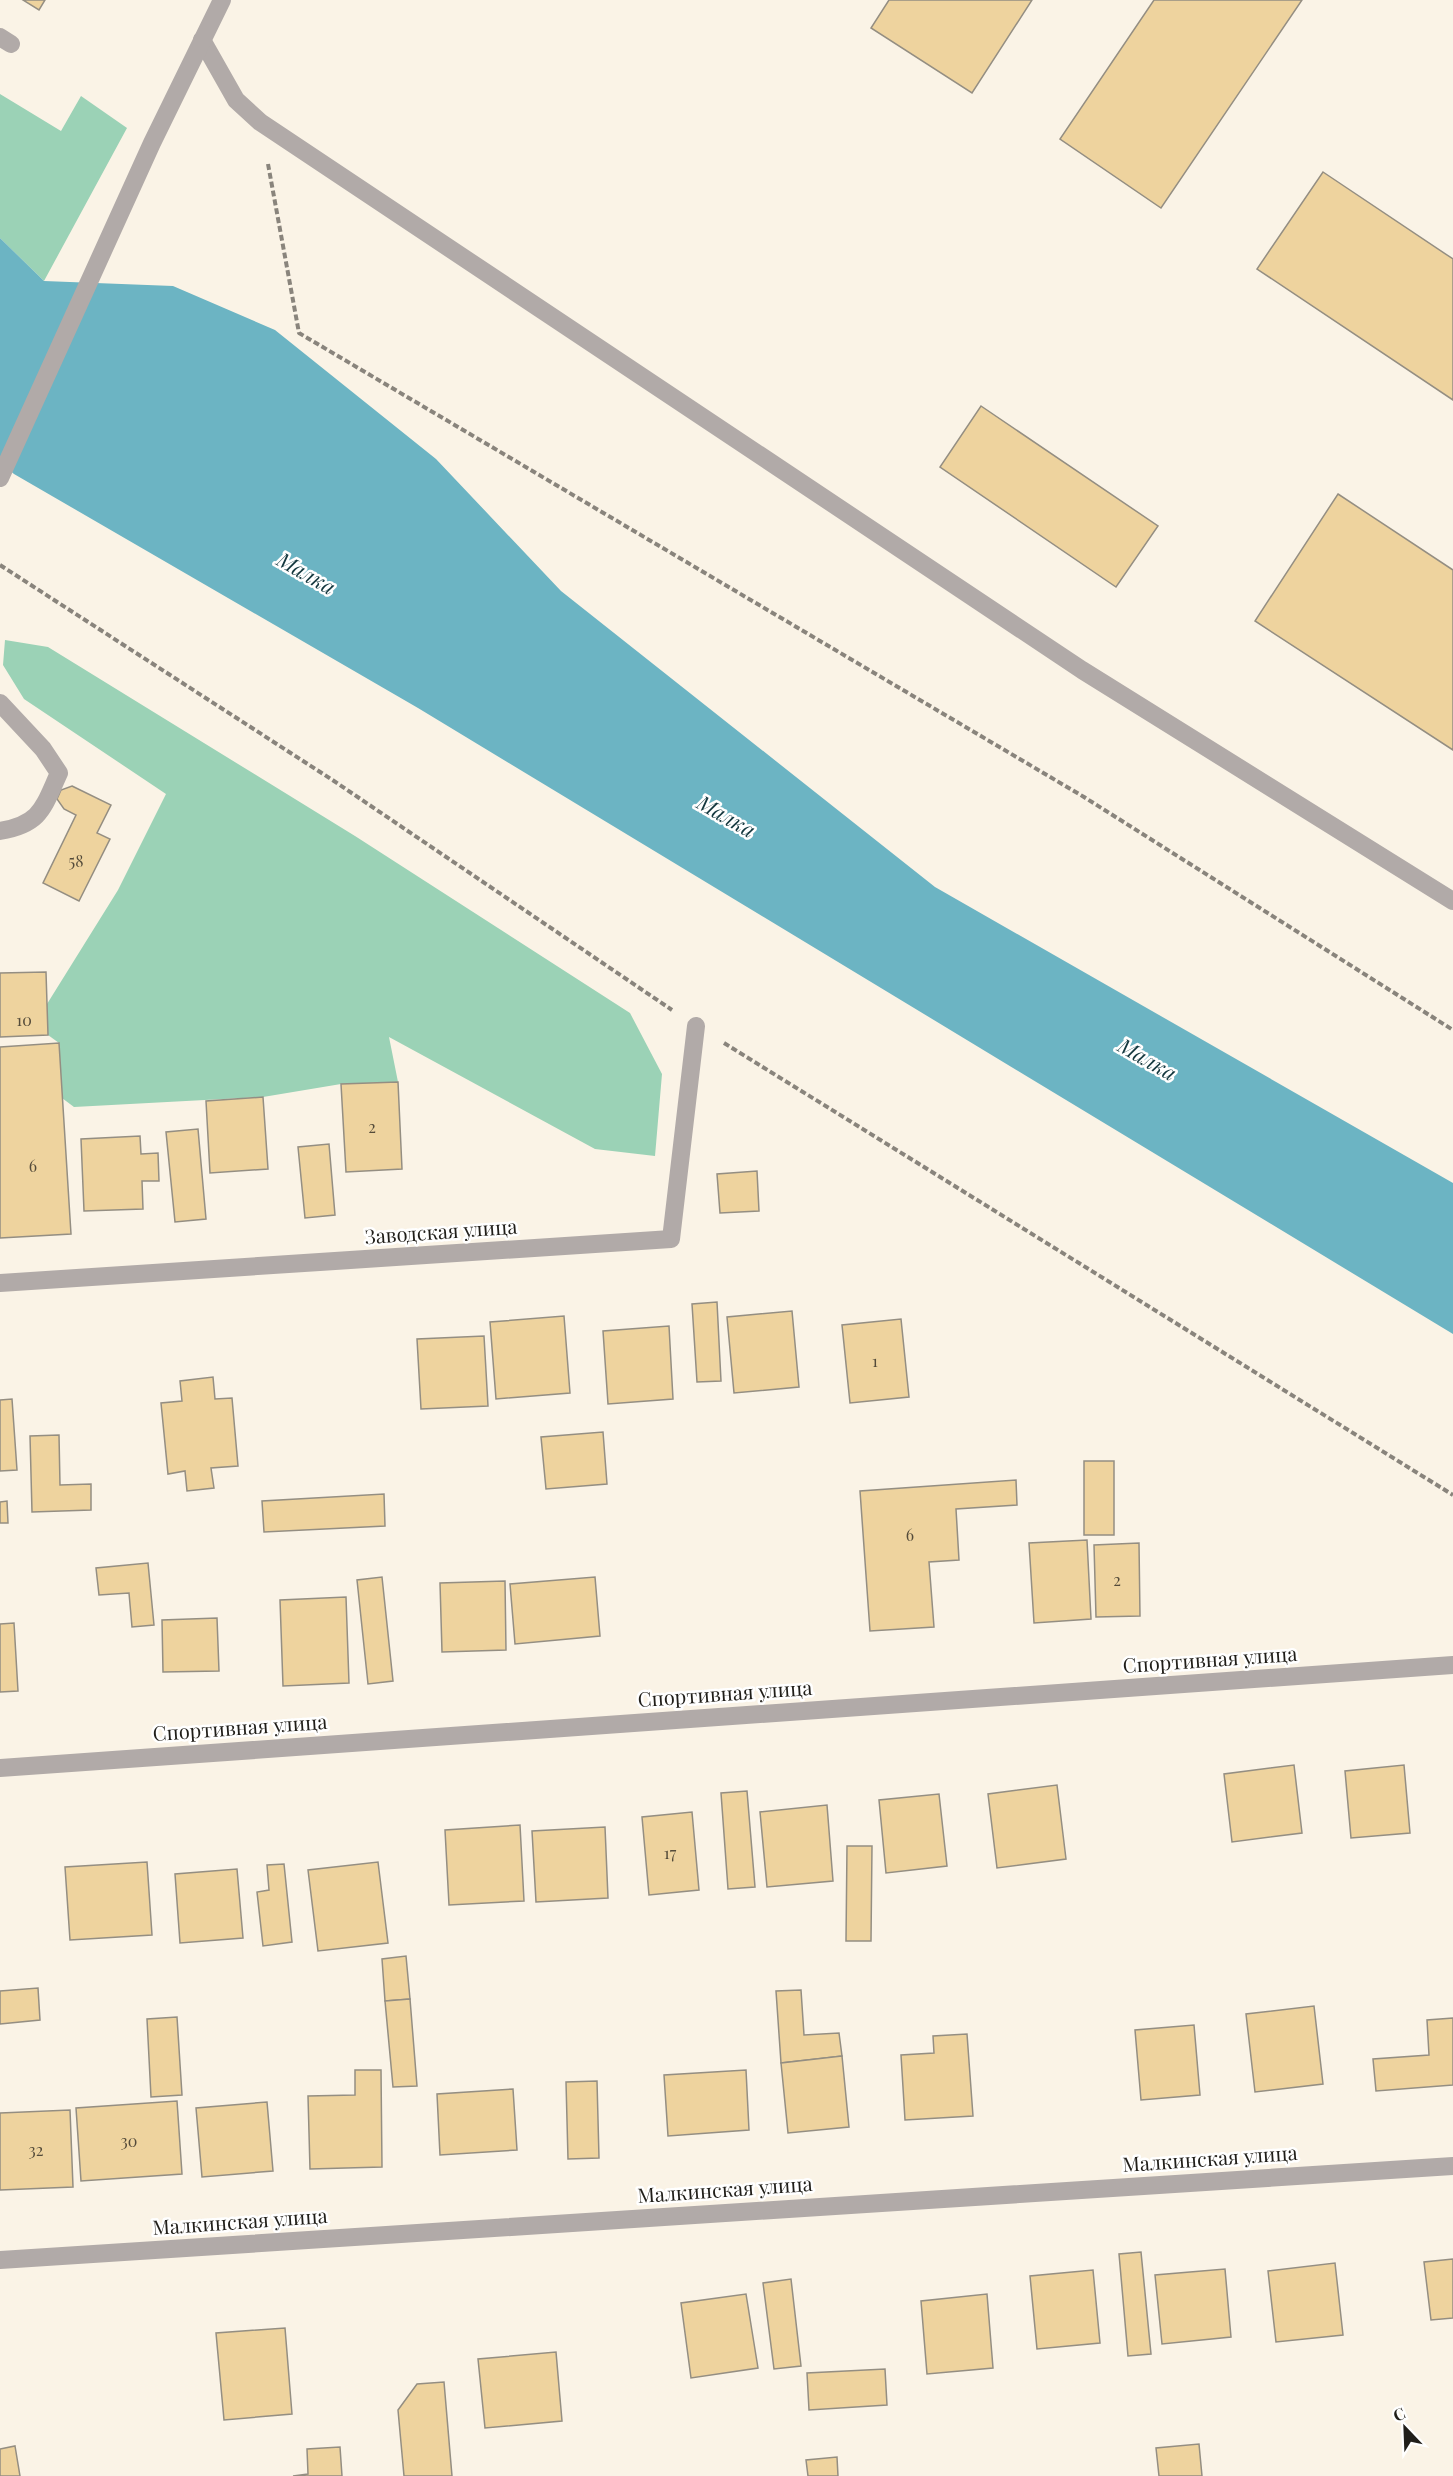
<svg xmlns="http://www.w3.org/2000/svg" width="1453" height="2476" viewBox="0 0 1453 2476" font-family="'Playfair Display',serif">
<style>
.green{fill:#9bd2b6}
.water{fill:#6cb4c3}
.building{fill:#eed39e;stroke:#948e82;stroke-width:1.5}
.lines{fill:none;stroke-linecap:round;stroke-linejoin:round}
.path{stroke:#89847c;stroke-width:4;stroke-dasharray:6 3;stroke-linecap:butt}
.service{stroke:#b1aaa8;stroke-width:18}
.minor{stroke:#b1aaa8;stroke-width:18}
.tertiary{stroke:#b1aaa8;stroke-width:18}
.labels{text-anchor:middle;stroke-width:5;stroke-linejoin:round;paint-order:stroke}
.number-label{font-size:16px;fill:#544b3a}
.street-label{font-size:20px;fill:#201e19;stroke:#fff}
.water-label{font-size:21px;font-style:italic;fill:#13373e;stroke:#fff}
</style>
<rect width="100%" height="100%" fill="#faf3e6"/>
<g class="green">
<path d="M0,94L61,131L81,96L127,128L44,281L0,238Z"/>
<path d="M5,640L48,647L355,836L630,1013L662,1074L655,1156L595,1149L389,1037L398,1082L341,1084L263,1097L74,1107L62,1098L59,1043L48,1035L47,1004L118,890L166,794L24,699L3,665Z"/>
</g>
<path class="water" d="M0,238L44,281L173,286L275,330L436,459L561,591L935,887L1453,1183V1334L418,708L14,474L0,462Z"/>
<g class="building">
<path d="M23,0H45L39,10Z"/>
<path d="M889,0H1032L972,93L871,28Z"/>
<path d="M1154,0H1302L1161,208L1060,139Z"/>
<path d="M1323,172L1453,259V400L1257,269Z"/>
<path d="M981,406L1158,526L1116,587L940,467Z"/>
<path d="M1338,494L1453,570V750L1255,621Z"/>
<path d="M72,786L111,805L97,833L110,839L79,901L43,883L76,815L64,809L57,799L61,790Z"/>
<path d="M46,972L48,1035L0,1037V973Z"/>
<path d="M59,1043L71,1234L0,1238V1047Z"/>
<path d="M398,1082L402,1169L346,1172L341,1084Z"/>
<path d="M263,1097L268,1169L210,1173L206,1101Z"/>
<path d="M198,1129L206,1219L175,1222L166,1132Z"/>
<path d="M140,1136L141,1154L158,1153L159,1181H142L143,1209L84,1211L81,1139Z"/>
<path d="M329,1144L335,1215L305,1218L298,1147Z"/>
<path d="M757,1171L759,1211L720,1213L717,1174Z"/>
<path d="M717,1302L721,1381L697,1382L692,1304Z"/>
<path d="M792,1311L799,1387L734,1393L727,1317Z"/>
<path d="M564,1316L570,1393L496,1399L490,1322Z"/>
<path d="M901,1319L909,1397L850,1403L842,1325Z"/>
<path d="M669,1326L673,1399L608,1404L603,1331Z"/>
<path d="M484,1336L488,1406L421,1409L417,1339Z"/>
<path d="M213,1377L215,1399L232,1398L238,1466L211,1468L214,1488L187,1491L185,1471L168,1474L161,1403L182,1401L180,1381Z"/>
<path d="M12,1399L17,1470L0,1471V1400Z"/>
<path d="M603,1432L607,1484L546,1489L541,1437Z"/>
<path d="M59,1435L60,1485L91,1484V1510L32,1512L30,1436Z"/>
<rect x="1084" y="1461" width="30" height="74"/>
<path d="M1016,1480L1017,1505L956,1509L959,1560L929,1562L934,1627L870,1631L860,1491Z"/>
<path d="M384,1494L385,1526L264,1532L262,1501Z"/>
<path d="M7,1501L8,1523H0V1502Z"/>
<path d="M1087,1540L1091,1619L1034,1623L1029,1543Z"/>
<path d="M1139,1543L1140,1616L1096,1617L1094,1545Z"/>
<path d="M148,1563L154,1625L132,1627L129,1593L99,1595L96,1568Z"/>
<path d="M382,1577L393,1681L368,1684L357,1580Z"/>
<path d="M595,1577L600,1636L515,1644L510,1584Z"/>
<path d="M505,1581L506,1650L442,1652L440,1583Z"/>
<path d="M346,1597L349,1683L283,1686L280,1600Z"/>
<path d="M217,1618L219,1671L163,1672L162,1620Z"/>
<path d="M14,1623L18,1691L0,1692V1624Z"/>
<path d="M1294,1765L1302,1833L1232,1842L1224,1774Z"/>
<path d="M1404,1765L1410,1833L1351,1838L1345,1771Z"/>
<path d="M1057,1785L1066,1859L997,1868L988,1794Z"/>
<path d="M747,1791L755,1887L728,1889L721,1793Z"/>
<path d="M939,1794L947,1866L886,1873L879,1800Z"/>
<path d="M827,1805L833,1881L767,1887L760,1812Z"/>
<path d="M692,1812L699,1890L649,1895L642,1817Z"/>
<path d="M520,1825L524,1901L449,1905L445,1830Z"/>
<path d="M605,1827L608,1898L536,1902L532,1831Z"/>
<path d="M847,1846H872L871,1941H846Z"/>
<path d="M147,1862L152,1935L70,1940L65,1867Z"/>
<path d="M378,1862L388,1943L318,1951L308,1870Z"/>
<path d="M284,1864L292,1942L263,1946L257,1892L269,1890L267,1865Z"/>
<path d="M237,1869L243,1938L180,1943L175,1874Z"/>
<path d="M406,1956L410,1999L385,2001L382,1959Z"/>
<path d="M38,1988L40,2020L0,2024V1991Z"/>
<path d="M801,1990L804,2035L839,2033L842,2056L781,2063L776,1991Z"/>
<path d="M410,1999L417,2086L393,2087L385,2001Z"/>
<path d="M1314,2006L1323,2084L1255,2092L1246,2014Z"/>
<path d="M177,2017L182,2095L151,2097L147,2019Z"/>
<path d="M1453,2018V2085L1376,2091L1373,2059L1429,2055L1427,2020Z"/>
<path d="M1194,2025L1200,2095L1141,2100L1135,2030Z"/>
<path d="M967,2034L973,2116L905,2120L901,2055L934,2053L933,2036Z"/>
<path d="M842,2056L849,2127L788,2133L781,2063Z"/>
<path d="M355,2070H381L382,2167L310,2169L308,2096L355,2095Z"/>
<path d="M746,2070L749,2130L668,2136L664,2075Z"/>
<path d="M597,2081L599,2158L568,2159L566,2082Z"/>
<path d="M513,2089L517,2150L440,2155L437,2094Z"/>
<path d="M177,2101L182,2174L81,2181L76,2108Z"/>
<path d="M267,2102L273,2171L202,2177L196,2108Z"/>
<path d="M70,2110L73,2187L0,2190V2113Z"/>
<path d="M1141,2252L1151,2354L1128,2356L1119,2254Z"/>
<path d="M1453,2259V2318L1431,2320L1424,2262Z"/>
<path d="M1335,2263L1343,2335L1276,2342L1268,2271Z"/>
<path d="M1225,2269L1231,2337L1162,2344L1155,2275Z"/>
<path d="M1093,2270L1100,2343L1037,2349L1030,2276Z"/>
<path d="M791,2279L801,2366L774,2369L763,2283Z"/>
<path d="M746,2294L758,2368L691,2378L681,2303Z"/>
<path d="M987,2294L993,2368L927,2374L921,2301Z"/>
<path d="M285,2328L292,2414L224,2420L216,2333Z"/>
<path d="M556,2352L562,2421L485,2428L478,2359Z"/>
<path d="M885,2369L887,2405L809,2410L807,2373Z"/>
<path d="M444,2382L452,2476H404L398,2410L417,2384Z"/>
<path d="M1199,2444L1202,2476H1159L1156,2448Z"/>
<path d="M15,2446L20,2476H0V2449Z"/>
<path d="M340,2447L342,2476H293L308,2474L307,2449Z"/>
<path d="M837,2457L838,2476H808L806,2460Z"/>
</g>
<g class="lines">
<g class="path">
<path d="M268,164L299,333L1084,797L1453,1030"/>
<path d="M0,565L334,781L672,1010"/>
<path d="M724,1043L1453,1495"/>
</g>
<g class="service">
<path d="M0,37L11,44"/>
<path d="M0,703L43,749L59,773C43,808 41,824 0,831"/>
</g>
<g class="minor">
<path d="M202,40L236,100L260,122L1082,670L1453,901"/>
<path d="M0,1283L671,1239L696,1026"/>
<path d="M0,1768L1453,1665"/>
<path d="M0,2260L1453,2166"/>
</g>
<path class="tertiary" d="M0,478L152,143L222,0"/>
</g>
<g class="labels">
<g class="number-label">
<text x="76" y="867">58</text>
<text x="24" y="1026">10</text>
<text x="372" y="1133">2</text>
<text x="33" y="1172">6</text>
<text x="875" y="1367">1</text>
<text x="910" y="1541">6</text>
<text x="1117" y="1586">2</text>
<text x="670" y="1859">17</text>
<text x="129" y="2147">30</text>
<text x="36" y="2156">32</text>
</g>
<g class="street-label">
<text transform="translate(441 1232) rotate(-4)" y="7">Заводская улица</text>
<text transform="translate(1210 1660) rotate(-4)" y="7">Спортивная улица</text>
<text transform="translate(725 1694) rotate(-4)" y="7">Спортивная улица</text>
<text transform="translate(240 1728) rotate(-4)" y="7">Спортивная улица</text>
<text transform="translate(1210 2159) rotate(-4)" y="7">Малкинская улица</text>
<text transform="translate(725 2190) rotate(-4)" y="7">Малкинская улица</text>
<text transform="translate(240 2222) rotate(-4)" y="7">Малкинская улица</text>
</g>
<g class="water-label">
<text transform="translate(306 574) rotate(30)" y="7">Малка</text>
<text transform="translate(726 817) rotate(30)" y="7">Малка</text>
<text transform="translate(1147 1060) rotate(30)" y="7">Малка</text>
</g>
</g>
<g transform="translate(1405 2428) rotate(337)" stroke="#ffffff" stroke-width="4.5" paint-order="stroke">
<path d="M0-4.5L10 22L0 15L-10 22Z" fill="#201e19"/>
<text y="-9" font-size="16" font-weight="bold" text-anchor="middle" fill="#201e19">С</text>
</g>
</svg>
